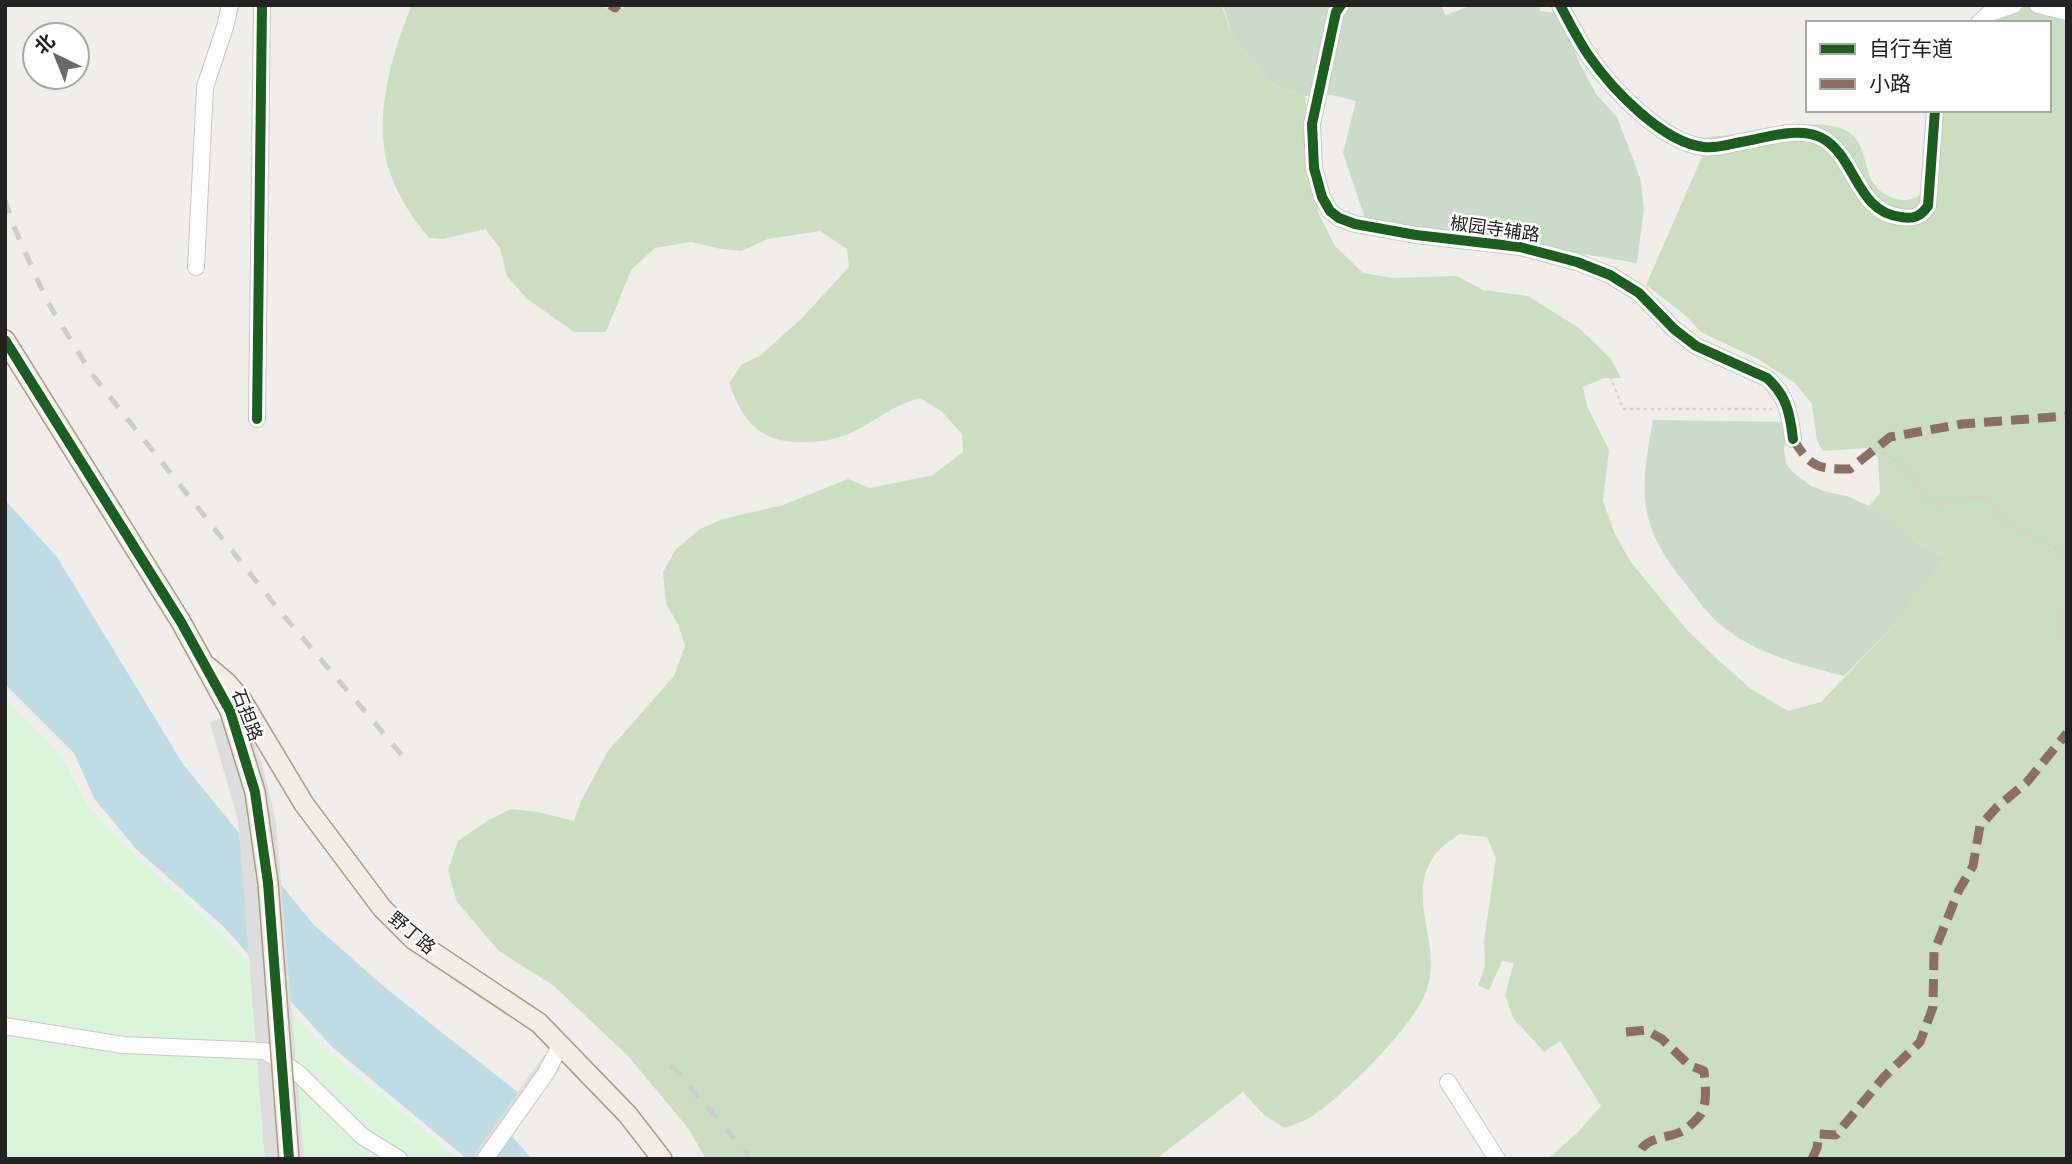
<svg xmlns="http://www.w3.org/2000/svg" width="2072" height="1164" viewBox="0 0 2072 1164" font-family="Rubik,'Noto Sans SC',sans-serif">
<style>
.forest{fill:#cbdec1}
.cemetery{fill:#cadbca}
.park{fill:#daf5da}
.water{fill:#bfdbe3}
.pier{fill:#dedddd}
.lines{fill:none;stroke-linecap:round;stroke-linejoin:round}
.minor-casing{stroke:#c9c8c7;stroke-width:18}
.major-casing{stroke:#a79c86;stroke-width:22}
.path{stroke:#dccecd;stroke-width:2.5;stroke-dasharray:3.5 3.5;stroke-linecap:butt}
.minor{stroke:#fdfcfc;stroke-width:16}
.major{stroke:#f3ede7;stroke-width:19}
.rail{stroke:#ccc;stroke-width:5;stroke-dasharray:14 14;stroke-linecap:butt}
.major-bridge-casing{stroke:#a79c86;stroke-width:22;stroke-linecap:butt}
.major-bridge{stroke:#f3ede7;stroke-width:19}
.quiet{stroke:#8d6e63;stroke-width:9;stroke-dasharray:18 9;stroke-linecap:butt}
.cycleway-casing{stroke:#fff;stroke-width:15}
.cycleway{stroke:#1b5e20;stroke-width:10}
.labels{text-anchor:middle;stroke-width:5;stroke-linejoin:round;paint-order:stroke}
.street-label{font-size:18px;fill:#222;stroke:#fff}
</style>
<rect width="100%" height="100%" fill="#f0eeeb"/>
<path class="forest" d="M412,5H600L615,13L628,5H1222L1233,39L1275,86L1305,96L1318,212L1335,246L1363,273L1393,278L1457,276L1483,290L1528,296L1579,328L1611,359L1621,378H1604L1583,387L1587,406L1609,450L1603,501L1615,534L1630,561L1686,629L1716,658L1751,689L1788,711L1821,702L1893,626L1946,557L1916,542L1893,521L1869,506L1880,493L1878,458L1867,448L1823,451L1817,441L1812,404L1795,383L1758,359L1701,332L1685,315L1646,285L1701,159L1706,137C1741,136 1816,115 1845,130C1869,142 1861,171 1878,189C1891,201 1915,206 1924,189L1930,110H2049V23H1983L2005,5H2067V1159H1548L1578,1132L1601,1106L1560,1041L1544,1052L1513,1018L1505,995L1514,963L1502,961L1489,990L1478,986L1485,966L1484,941L1496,858L1487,837L1459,834C1451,841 1437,849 1432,859C1407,901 1442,945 1427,989C1416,1024 1345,1094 1314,1115C1306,1121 1295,1124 1285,1128L1264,1115L1243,1092L1156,1159H706L688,1128L628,1056L554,986L499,951L457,902L448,871L458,841L487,821L511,809L538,812L574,821L581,801L608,751L674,676L685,646L678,624L666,604L663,572L676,549L700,529L723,519L783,505L848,479L870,488L933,475L963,452L962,434L941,411L920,398C891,406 879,419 853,432C838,439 822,442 806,442C762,444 743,423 729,383L741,365L761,355L801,319L849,267L847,249L820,231L768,239L742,251L721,249L691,242L655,248L631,270L606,332H574L526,298L507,276L500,248L485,229L443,239L429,238C411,217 394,190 387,163C374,115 393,49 412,5Z"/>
<g class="cemetery">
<path d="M1223,5H1440L1446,15L1472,5H1539L1540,11L1559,13L1580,64L1596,94L1617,117L1640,178L1644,208L1637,263L1365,218L1343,153L1356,101L1332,95L1305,96L1275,86L1233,39Z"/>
<path d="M1653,420L1792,422L1784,448L1786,464L1793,472L1811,486L1827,492L1847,496L1869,506L1893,521L1916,542L1946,557L1893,626L1844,676C1799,665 1753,653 1717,622C1704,610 1694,594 1683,581C1669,563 1655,543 1649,521C1640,488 1647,453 1653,420Z"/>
</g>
<path class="park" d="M5,698L60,754L87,804L119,840L216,928L323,1046L458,1159H5Z"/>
<path class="water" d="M5,500L57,557L183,764L314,925L388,990L519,1093L500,1123L532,1159H467L332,1047L222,925L136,849L94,798L74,753L5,684Z"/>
<g class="pier">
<path d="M241,708L262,764L276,821L304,1159H265L238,820L210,723Z"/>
<path d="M544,1055L561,1067L496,1159H471Z"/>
</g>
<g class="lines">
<defs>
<g id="minor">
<path d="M1341,5L1336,12L1312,124L1314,168L1322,197L1330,211L1339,218L1355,224L1416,235L1520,247L1577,262L1610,275L1639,293L1674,329L1696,346L1767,378C1787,396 1790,414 1793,439"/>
<path d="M1560,5C1569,22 1578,40 1589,56C1612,89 1663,143 1704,147C1717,149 1733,143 1746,141C1768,137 1799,127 1820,137C1856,154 1855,212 1901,217C1914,219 1920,217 1928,206L1935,110"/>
<path d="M2038,5L2067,12"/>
<path d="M1979,23L1990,13L2014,5"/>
<path d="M196,267L205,87L225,27L230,5"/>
<path d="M257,419L262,5"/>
<path d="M5,1026L123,1045L265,1051L298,1073L362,1136L399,1159"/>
<path d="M1448,1082L1497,1159"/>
<path d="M485,1159L546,1073L560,1046"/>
</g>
<g id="major">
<path d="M5,340L181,622L230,711"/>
<path d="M207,666L227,683L241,699L304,804L382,908L413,939L539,1023L628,1115L662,1159"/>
</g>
</defs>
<use href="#minor" class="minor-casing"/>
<use href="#major" class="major-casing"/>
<g class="path">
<path d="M1605,363L1623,409H1772"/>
<path d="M1876,448L1908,469L1919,491L1938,506L1951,500L1986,496L2003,521L2058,550L2067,560"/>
<path d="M2067,608L2057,622L2067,642"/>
</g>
<use href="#minor" class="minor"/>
<use href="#major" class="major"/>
<g class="rail">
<path d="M5,200L14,227L47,301L91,373L279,610L406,760"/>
<path d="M671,1065L748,1154"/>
</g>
<defs>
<path id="major-bridge" d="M230,711L255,792L268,883L289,1159"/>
</defs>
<use href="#major-bridge" class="major-bridge-casing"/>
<use href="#major-bridge" class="major-bridge"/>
<g class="quiet">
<path d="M610,5L615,8L618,5"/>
<path d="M1793,439C1811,468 1818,469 1850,469L1890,437L1962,424L2067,416"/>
<path d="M1626,1032L1646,1030L1662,1039L1689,1065L1704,1071C1705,1083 1708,1102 1701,1114C1698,1118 1690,1126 1686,1129C1671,1140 1641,1134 1638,1159"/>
<path d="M1812,1159L1817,1148L1819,1134L1836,1135L1883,1078L1920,1042L1933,1007L1934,952L1959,890L1973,866L1980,826L1997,807L2027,782L2067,733"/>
</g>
<defs>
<g id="cycleway">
<path d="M1341,5L1336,12L1312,124L1314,168L1322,197L1330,211L1339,218L1355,224L1416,235L1520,247L1577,262L1610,275L1639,293L1674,329L1696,346L1767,378C1787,396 1790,414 1793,439"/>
<path d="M1560,5C1569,22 1578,40 1589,56C1612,89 1663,143 1704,147C1717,149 1733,143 1746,141C1768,137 1799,127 1820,137C1856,154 1855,212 1901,217C1914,219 1920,217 1928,206L1935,110"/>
<path d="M5,340L181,622L230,711L255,792L268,883L289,1159"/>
<path d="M257,419L262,5"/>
</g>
</defs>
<use href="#cycleway" class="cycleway-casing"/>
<use href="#cycleway" class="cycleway"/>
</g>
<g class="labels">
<g class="street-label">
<text transform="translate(1495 229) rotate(8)" y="6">椒园寺辅路</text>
<text transform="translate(247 715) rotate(69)" y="6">石担路</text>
<text transform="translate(412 933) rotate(40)" y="6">野丁路</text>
</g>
</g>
<rect width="2072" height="1164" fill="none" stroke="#222222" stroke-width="14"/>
<rect x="1806" y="21" width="245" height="91" fill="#ffffff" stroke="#a7a7a7" stroke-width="2"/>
<rect x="1820" y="44" width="35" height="10" fill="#1b5e20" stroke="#a7a7a7" stroke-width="2"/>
<text x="1869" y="56" font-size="21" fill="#222222">自行车道</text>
<rect x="1820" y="79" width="35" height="10" fill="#8d6e63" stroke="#a7a7a7" stroke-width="2"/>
<text x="1869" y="91" font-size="21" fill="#222222">小路</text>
<g transform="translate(56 56) rotate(317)"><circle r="33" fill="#ffffff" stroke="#a7a7a7" stroke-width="2"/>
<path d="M0-5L12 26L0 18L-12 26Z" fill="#6a6968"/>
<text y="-10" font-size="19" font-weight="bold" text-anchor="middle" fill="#222222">北</text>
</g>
</svg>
